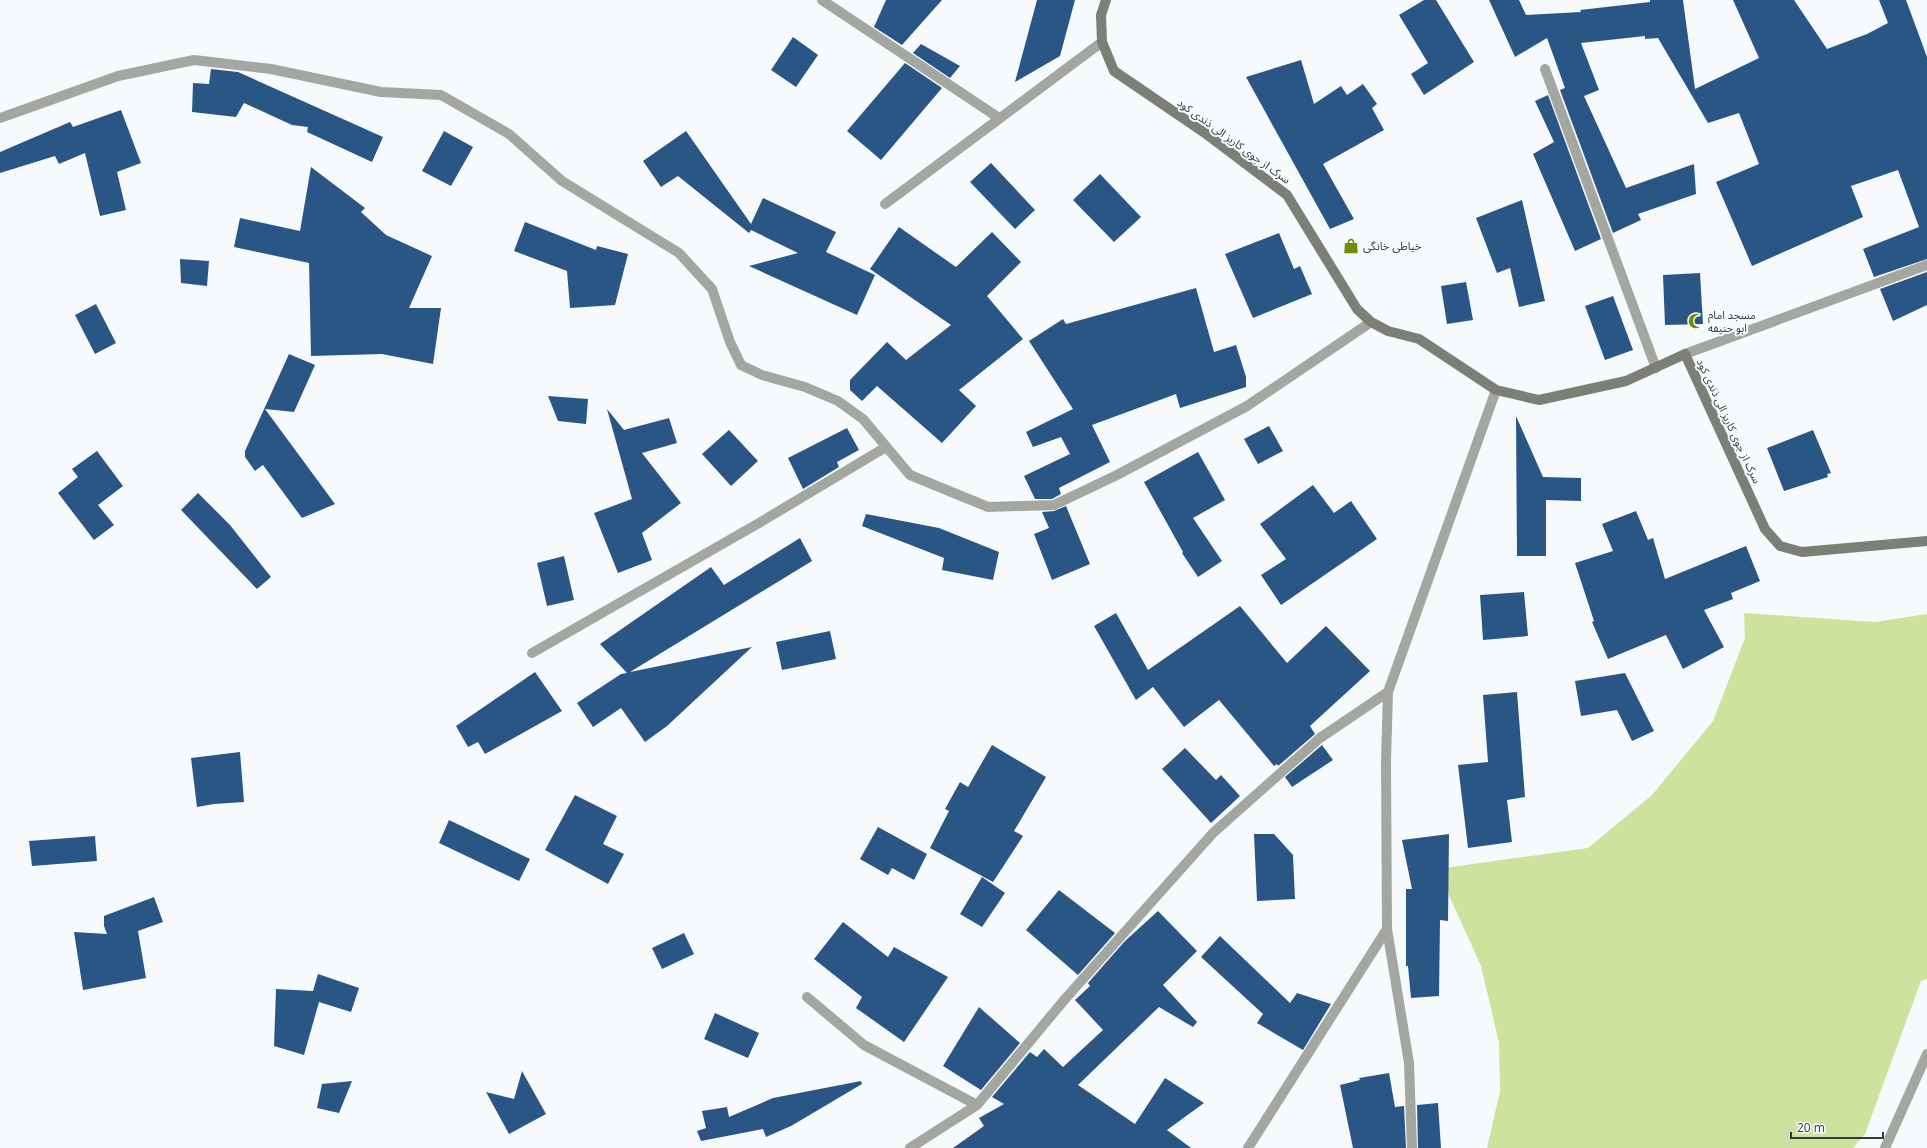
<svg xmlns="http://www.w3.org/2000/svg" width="1927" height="1148" viewBox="0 0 1927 1148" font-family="'Open Sans','Noto Sans Arabic',sans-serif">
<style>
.green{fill:#cde29d}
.building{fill:#2a5685}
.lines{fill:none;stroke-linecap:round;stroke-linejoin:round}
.street{stroke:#a4a7a0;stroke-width:10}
.secondary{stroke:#7c7f75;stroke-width:10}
.labels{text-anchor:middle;stroke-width:4;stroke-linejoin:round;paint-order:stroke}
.street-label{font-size:11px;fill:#34393f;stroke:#f7fafd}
.poi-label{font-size:11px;fill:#34393f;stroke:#f7fafd;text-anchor:start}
</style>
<rect width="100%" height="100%" fill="#f7fafd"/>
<path class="green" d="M1744,613L1875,622L1927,614V979L1921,981L1865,1134L1853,1148H1487L1500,1091L1499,1043L1481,966L1437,869L1588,848L1652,795L1713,721L1745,638Z"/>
<g class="building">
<path d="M886,0H942L902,45L874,27Z"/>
<path d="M1037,0H1075L1060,56L1015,82Z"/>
<path d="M1424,0H1436L1474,62L1424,95L1411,74L1428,63L1399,15Z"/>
<path d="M1489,0H1519L1526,15L1581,12L1580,10L1650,2V0H1683L1695,89L1759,58L1733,0H1794L1827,49L1867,34L1888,23L1879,0H1906L1927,57V259L1874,277L1863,249L1919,227L1898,170L1851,186L1863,217L1752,266L1716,182L1759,164L1739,113L1708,123L1658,38L1645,39V36L1581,43L1599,90L1584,96L1626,188L1694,164L1696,194L1638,214L1641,220L1613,233L1560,90L1565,88L1547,38L1515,57Z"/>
<path d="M793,37L818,55L796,87L771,70Z"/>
<path d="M921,44L960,66L950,78L913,53Z"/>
<path d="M1301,60L1314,104L1341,86L1347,95L1363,84L1377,104L1372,108L1384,130L1323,164L1354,219L1330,229L1246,77Z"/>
<path d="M905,63L942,88L881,160L847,131Z"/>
<path d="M211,69L238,72L383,137L372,162L307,132L308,127L292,125L244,103L236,117L192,112L193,83L209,84Z"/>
<path d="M1548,95L1601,239L1575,251L1533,154L1554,142L1535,101Z"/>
<path d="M121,110L141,163L117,172L126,210L100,216L85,153L59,164L55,156L0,173V152L70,122L73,127Z"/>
<path d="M444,131L473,147L451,186L422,171Z"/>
<path d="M686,131L751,224L763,198L836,232L826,252L875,275L857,315L749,266L798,253L751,230L749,233L678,176L661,187L643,161Z"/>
<path d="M991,163L1035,210L1015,229L970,182Z"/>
<path d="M311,167L365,208L361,212L386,235L432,256L409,308H441L433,364L382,354L311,356L309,263L234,247L240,218L300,231Z"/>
<path d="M1100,174L1141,217L1114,242L1073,200Z"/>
<path d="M1522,200L1545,301L1519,307L1510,268L1497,273L1476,218Z"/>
<path d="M525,222L596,250L597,246L628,254L615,305L570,308L567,271L514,251Z"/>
<path d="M899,227L956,267L992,232L1021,262L987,296L1023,339L959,390L976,406L942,443L877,386L862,401L850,390V380L887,342L906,360L951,325L870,269Z"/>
<path d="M1279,233L1294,269L1300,266L1312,294L1253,318L1225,254Z"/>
<path d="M180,259L209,261L207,286L181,283Z"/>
<path d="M1927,272V305L1893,321L1880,289Z"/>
<path d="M1700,273L1703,324L1665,325L1663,275Z"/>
<path d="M1466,282L1473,320L1447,324L1441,286Z"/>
<path d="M1196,288L1214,352L1236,345L1246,377V387L1180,408L1176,394L1092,425L1110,462L1059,488L1061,494L1052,499H1035L1024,476L1070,454L1061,437L1033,447L1026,432L1073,409L1029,341L1063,319L1066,324Z"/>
<path d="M1613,296L1633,350L1605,360L1585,306Z"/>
<path d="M96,304L116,343L95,354L75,315Z"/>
<path d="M289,354L315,365L294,412L265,409L335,504L302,518L263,465L255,471L245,457V451Z"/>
<path d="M548,396L588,399L586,424L558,421Z"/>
<path d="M607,409L624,430L669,418L677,443L642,453L681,503L642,533L652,560L618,573L594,513L632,499Z"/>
<path d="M1516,416L1543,477L1581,478V501L1546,500V556H1517Z"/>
<path d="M1269,426L1283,451L1258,464L1244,439Z"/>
<path d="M847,428L859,450L837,462L839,467L803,489L788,458Z"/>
<path d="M729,430L758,461L731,486L702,454Z"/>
<path d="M1813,430L1831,473L1827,474L1828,477L1784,491L1767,448Z"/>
<path d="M97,451L123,486L98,505L114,525L94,540L58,493L78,477L72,469Z"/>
<path d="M1198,452L1225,500L1193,518L1222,561L1198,577L1182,553L1183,552L1144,482Z"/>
<path d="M1313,485L1334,513L1351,501L1377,539L1281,605L1261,575L1286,559L1260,524Z"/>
<path d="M198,493L230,525L271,577L257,589L181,510Z"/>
<path d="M1066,506L1090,564L1052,580L1034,534L1049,528L1042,512L1054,511Z"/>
<path d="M1636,511L1648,540L1653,538L1665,579L1746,546L1760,581L1731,593L1733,599L1704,610L1724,647L1683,669L1666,635L1608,659L1592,622L1594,621L1575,563L1613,551L1602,524Z"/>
<path d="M866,514L939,528L999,552L993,580L942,570L944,558L862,526Z"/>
<path d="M800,538L812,561L630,672L752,647L667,726L645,742L621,708L593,727L577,703L621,674L627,673L600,644L711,567L724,585Z"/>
<path d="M564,556L574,600L547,606L537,563Z"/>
<path d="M1524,592L1528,636L1483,640L1480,595Z"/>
<path d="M1240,606L1287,663L1326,626L1370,671L1310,726L1315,734L1278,766L1277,764L1274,766L1219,700L1184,727L1153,687L1136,700L1094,626L1116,613L1148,670Z"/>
<path d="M830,631L836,659L782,670L776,642Z"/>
<path d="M535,672L562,711L485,754L478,742L468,747L456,726Z"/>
<path d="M1625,673L1654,731L1632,741L1617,710L1581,716L1575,681Z"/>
<path d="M1517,692L1525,797L1507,800L1512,842L1468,848L1458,765L1488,762L1483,695Z"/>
<path d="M992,745L1046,777L1014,831L1023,836L993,882L930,848L949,811L945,809L960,782L968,787Z"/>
<path d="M1322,745L1333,760L1292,787L1285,777Z"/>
<path d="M1185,748L1216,780L1221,775L1240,796L1211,823L1162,769Z"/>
<path d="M240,752L244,802L214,804L197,807L191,758Z"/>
<path d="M575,795L617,816L603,844L624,854L608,884L545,850Z"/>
<path d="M449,820L530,859L519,881L439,843Z"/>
<path d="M878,827L927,854L914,880L892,868L888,875L860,859Z"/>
<path d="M1254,834H1274L1293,855L1295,899L1257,901Z"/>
<path d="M1449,834L1448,921L1440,920L1439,996L1411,998L1408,966H1406V889H1412L1402,840Z"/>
<path d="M95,836L97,861L32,866L29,841Z"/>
<path d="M982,877L1005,893L982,927L960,914Z"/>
<path d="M1059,890L1115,933L1078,975L1026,930Z"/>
<path d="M154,897L163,922L138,931L146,978L83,990L74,932L107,934L104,926V916Z"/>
<path d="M1158,911L1197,951L1163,985L1197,1022L1193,1027L1159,1007L1078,1085L1135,1124L1165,1078L1204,1103L1167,1130L1191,1148H953L984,1126L979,1118L1004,1104L992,1097L1030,1052L1037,1057L1044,1049L1063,1067L1103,1030L1075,1000L1090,986L1088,983L1125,941Z"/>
<path d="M843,922L888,957L894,947L948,977L904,1042L856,1008L862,997L814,959Z"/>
<path d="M684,933L694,954L662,969L652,948Z"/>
<path d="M1220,936L1290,1003L1297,993L1331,1004L1303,1050L1257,1023L1263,1014L1201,957Z"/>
<path d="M318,974L359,988L351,1012L319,1002L304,1055L274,1046L276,989L313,991Z"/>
<path d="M979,1007L1020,1043L981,1090L943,1066Z"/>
<path d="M715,1013L759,1033L748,1058L704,1039Z"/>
<path d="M522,1071L546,1114L509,1134L486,1092L514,1099Z"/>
<path d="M1389,1073L1395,1107L1404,1106L1406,1148H1353L1340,1085L1360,1080L1359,1078Z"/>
<path d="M352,1081L339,1113L317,1108L322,1084Z"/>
<path d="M861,1081L862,1084L791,1126L766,1137L763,1129L701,1141L697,1131L706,1128L702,1111L727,1107L729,1117L773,1098Z"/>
<path d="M1438,1103L1441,1148H1418L1417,1105Z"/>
</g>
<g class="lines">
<g class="street">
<path d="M822,0L999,118"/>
<path d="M1545,69L1656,368"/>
<path d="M0,118L118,76L194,60L271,69L381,92L441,95L509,134L562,181L679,253L712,289L730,342L741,365L762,375L805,387L838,401L863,419L910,475L988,507L1054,505L1117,475L1247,406L1371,322"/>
<path d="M885,204L1102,42"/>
<path d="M1685,354L1927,265"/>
<path d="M532,653L759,523L886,447"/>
<path d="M807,997L864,1045L977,1105"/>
<path d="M910,1148L977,1105L1065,999L1213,833L1320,738L1388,692"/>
<path d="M1248,1148L1387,929"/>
<path d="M1412,1148L1409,1063L1387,929L1386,761L1388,692L1496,390"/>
<path d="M1885,1148L1927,1054"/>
</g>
<path class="secondary" d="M1106,0L1101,15L1102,42L1114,71L1205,133L1287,195L1357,309L1371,322L1388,331L1419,339L1496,390L1539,400L1626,381L1685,354L1765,529L1780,546L1802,552L1927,541"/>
</g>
<defs>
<symbol id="shop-bare" viewBox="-9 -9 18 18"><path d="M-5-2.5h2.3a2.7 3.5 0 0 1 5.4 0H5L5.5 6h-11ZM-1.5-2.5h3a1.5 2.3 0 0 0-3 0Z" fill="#728c04" stroke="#f7fafd" stroke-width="2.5" paint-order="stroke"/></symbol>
<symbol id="mosque-bare" viewBox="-9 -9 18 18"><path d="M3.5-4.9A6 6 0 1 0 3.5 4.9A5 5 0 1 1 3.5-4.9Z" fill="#728c04" stroke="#f7fafd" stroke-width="2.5" paint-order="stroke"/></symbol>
</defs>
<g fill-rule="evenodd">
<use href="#shop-bare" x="1340" y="235" width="22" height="22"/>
<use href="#mosque-bare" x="1685" y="310" width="22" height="22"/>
</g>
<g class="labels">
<g class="street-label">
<text transform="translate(1234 141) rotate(36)" y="4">سرک از جوی کاریز الی ذندی کود</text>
<text transform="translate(1729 421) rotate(65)" y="4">سرک از جوی کاریز الی ذندی کود</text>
</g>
<g class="poi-label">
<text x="1363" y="250">خیاطی خانگی</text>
<text x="1708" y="319">مسجد امام<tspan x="1708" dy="13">ابو حنیفه</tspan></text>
</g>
</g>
<path d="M1791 1132v6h92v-6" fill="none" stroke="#34393f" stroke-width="2"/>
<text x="1797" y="1132" font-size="12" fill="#34393f" stroke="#f7fafd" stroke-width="3" paint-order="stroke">20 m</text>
</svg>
